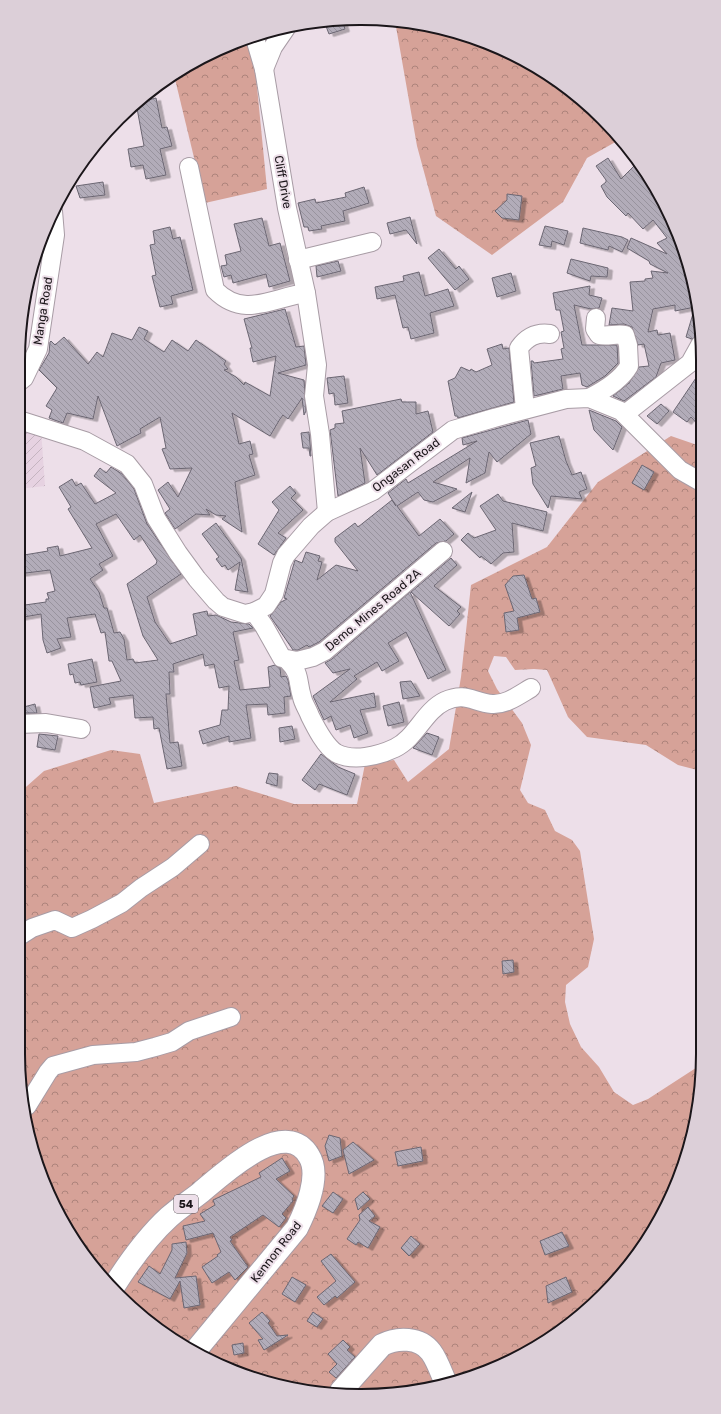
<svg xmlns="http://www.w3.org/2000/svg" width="721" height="1414" viewBox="0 0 721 1414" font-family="Rubik,sans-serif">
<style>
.industrial{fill:url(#industrial-furrows)}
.forest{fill:url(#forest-crowns)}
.building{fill:url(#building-back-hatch);stroke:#6b6672;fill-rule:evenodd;filter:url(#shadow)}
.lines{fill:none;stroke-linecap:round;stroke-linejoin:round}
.minor-casing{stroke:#a89ca5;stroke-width:20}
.highway-casing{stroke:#a89ca5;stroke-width:24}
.minor{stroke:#fff;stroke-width:18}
.highway{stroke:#fff;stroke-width:22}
.labels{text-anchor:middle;stroke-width:4;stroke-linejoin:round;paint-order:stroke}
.shield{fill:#eddfe9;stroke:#5a5258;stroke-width:1}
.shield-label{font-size:11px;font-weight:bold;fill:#1b161a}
.street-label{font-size:12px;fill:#1b161a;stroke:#eddfe9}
.rim{fill:none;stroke:#1b161a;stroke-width:2}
</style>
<defs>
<pattern id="industrial-furrows" width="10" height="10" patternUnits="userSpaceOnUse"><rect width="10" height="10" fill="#e6d2e1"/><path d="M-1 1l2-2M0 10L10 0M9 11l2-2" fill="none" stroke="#c5b4c0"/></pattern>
<pattern id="forest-crowns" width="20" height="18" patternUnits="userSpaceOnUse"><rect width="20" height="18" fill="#d6a298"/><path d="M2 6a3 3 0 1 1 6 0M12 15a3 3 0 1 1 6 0" fill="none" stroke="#ad837b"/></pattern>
<pattern id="building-back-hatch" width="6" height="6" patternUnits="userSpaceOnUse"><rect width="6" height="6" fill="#b2acb9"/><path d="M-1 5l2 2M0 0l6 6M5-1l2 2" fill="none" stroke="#98939e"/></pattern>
<filter id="shadow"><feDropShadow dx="4.5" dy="2.5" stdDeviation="0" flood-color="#0004"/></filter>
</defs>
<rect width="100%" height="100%" fill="#eddfe9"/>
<path class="industrial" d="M19,429H41L45,486L19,489Z"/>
<g class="forest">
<path d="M395,21L449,30L512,53L586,103L619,140L587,158L563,202L492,255L436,216L417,146Z"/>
<path d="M252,36L267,189L205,203L174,75L189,64Z"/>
<path d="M671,436L700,446L701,771L678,765L646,745L587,737L568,717L547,670L534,669L515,670L506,657L494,656L488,671L497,689L522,723L531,745L520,790L528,803L545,810L555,831L572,840L580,851L594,939L588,967L566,985L565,1002L570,1024L581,1047L599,1067L614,1092L633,1105L648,1099L702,1064V1076L691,1142L668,1205L632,1262L586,1311L492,1370L383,1395L272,1384L170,1338L89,1262L36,1164L18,1053V794L44,771L111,750L140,754L154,803L236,786L294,804H357L365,764L394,760L408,782L449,749L461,677L471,585L547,547L598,482Z"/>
</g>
<g class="building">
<path d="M342,20L345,29L329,34L324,21Z"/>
<path d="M156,98L162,128L167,127L172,146L160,149L166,175L146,179L143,165L131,167L128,149L144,146L136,103Z"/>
<path d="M608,158L621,179L634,166L650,179L677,230L700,316V335L692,339L686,337L695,307L675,311V305L653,309L648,332L657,330L658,335L670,333L675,360L661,363L656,377L624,401L613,396L629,383L639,367L649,366L644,344L638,345L632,327L624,324L609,325L612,308L633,311L630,282L645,281V279L653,278L651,271L668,273L650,264L649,261L627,248L631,238L667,254L657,243L667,238L653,220L643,229L628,213L626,216L607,197L601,186L606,182V180L596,166Z"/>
<path d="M103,182L105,195L80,198L76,186Z"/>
<path d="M364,187L369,203L343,211L345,221L321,226L322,229L309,231L308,227H304L298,203L315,199L316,203L346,197L345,193Z"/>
<path d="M507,194L522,196L519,220L502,218L495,211L507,200Z"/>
<path d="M410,217L417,244L406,230L390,234L387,223Z"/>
<path d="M262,218L269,246L280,243L290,281L269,287L266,274L233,283L231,275L224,277L221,266L227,265L225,255L241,251L234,224Z"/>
<path d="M545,226L568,231L564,245L552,241L551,247L539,245Z"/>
<path d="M170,227L173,239L180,237L193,290L171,296L173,304L160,307L152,276L156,275L150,245L155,244L153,231Z"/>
<path d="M583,228L622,237L628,240L622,252L609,246L608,250L580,243Z"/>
<path d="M439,249L456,269L459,266L469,279L455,290L428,258Z"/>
<path d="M571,259L608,268L607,277L591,276L590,281L567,273Z"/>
<path d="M338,261L341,271L317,277L316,266Z"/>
<path d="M419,272L425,296L448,289L454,306L430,313L434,333L411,339L408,327L403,328L395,295L377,299L375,287L404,281L403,276Z"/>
<path d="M511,273L516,291L497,297L492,278Z"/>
<path d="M590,286L589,295L602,298L599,308L591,309L574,305L582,345H617L618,363L605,376L587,387L582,385L580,373L561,376L563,389L534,396L531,361H533L534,363L563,359L561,349L564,348L561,332L564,331L560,310H556L553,293Z"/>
<path d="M285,309L296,347L304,346L306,365L278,373L304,380L306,411L304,415L302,398L288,419L283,415L280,419L270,436L232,413L239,444L250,441L253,454L249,455L255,475L235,482L242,532L222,519L226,516L216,515L206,509L210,515L196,514L175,529L165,513L170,509L158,490L168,482L178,497L192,468L170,469L162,449L166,448L160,417L140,429L141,433L117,446L98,396L93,419L67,413L63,423L49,418L52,410L46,406L57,388L39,370L49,353L50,342L51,341L55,345L64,337L88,364L97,352L103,357L112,333L132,340L139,327L148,331L144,339L164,352L172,340L188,351L196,340L226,361L224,364L228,369L224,370L236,377L244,385L245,382L270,396L276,356L253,362L250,348H252L244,319Z"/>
<path d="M502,344L503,349L509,348L514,402L458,418L457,416H455L448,381L455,378L461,367L470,371L471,369L476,372L492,365L487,349Z"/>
<path d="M700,372V427L691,417L687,422L673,412Z"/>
<path d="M344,376L348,403L335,405L334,393L329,394L327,378Z"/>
<path d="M401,399L402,402H416V414L428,411L433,432L377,475L360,448L365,483L338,496L330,430L335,428V424L344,423L342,411Z"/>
<path d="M661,404L669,411L657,424L647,416Z"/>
<path d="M589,410L616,421L622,427L613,450L594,430Z"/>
<path d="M528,420L531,434L497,462L489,452L485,473L466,483L470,458L433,482L457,489L433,502L424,500L418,492L397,506L419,536L440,519L454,534L446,541L436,543L319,642L309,647L307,645L298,650H293L270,616L281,602L287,599L284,598L295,560L302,563L306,552L320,556L318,561L322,562L317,580L336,565L358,571L335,542V538L355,523L358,527L392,500L396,506L388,493L406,479L408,483L477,441L463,445L462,438Z"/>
<path d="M309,432L311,456H310L309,448H303L301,433Z"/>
<path d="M559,436L566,461L572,475L581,472L587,489L579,492L582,499L551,496L548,508L533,484L531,468L536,466L530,443Z"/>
<path d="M642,465L654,472L644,490L632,483Z"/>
<path d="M111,467L122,474L134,489L147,524L181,574L147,597L155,622L170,644L197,635L193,614L207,611L208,616L216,615L231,622L249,624L253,628L233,632L239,660L234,661L240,690L270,687L268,667L275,665L280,668L281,677L286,676L288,680L291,696L284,697L285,713L268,715L267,704L246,705L251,738L229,742V736L203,744L199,731L220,725L222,710H228L229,686L219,688L214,664L205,666L203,654L173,664L174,672H169L170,694H166L170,743L178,742L182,766L167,769L159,728L154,729L153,717L135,718L133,695L109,698L111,704L94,708L90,687L121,681L112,661H109L105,632L101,633L95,614L67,618L71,637L57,639L61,648L47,653L43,640L41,614L18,618V606L46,602V599H49L47,593L55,591L50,570L18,574V556L48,551L47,548L58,546L60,556L92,548L68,509L71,507L59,487L72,479L76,486L81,483L95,504L116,493L94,476L100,468L106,473ZM116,514L134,540L140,535L157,561L156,564L127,584L143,636L158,660L135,663L133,659L127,660L124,639L120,632L114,633L107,608H104L99,592L90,579L103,570L99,564L113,556L96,524Z"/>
<path d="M290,486L296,493L291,498L303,510L278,533L286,538L274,555L258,544L279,510L272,502Z"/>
<path d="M472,492L465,512L452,508Z"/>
<path d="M498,494L503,501L547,512L543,531L512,523L514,552L503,553L491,564L481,556L480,558L461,540L468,533L474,538L496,530L480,506Z"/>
<path d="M216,523L241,558L248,592L235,590L240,562L228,570L225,565L222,567L216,559L219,557L202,534Z"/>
<path d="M451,558L457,565L434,586L461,607L457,611L460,614L449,626L411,592Z"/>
<path d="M524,575L532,599L536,598L540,612L517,618L519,630L506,632L504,613L514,611L505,585L513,576Z"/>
<path d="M410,592L446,670L428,679L406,632L388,643L399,661L382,671L377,662L354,676L357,679L330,702L374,693L376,707L360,710L368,733L354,738L350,725L336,730L331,716L324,720L313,696L350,669L333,673L325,663L332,659Z"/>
<path d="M92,659L97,682L81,685L80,682L75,683L73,674L70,675L68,664Z"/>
<path d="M411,681L420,696L403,699L400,682Z"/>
<path d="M399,702L404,722L388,726L383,706Z"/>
<path d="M35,704L37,713H21L20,708Z"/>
<path d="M292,726L295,739L280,742L279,728Z"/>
<path d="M427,733L439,737L432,755L413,748Z"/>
<path d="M39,734L58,736L55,750L37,747Z"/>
<path d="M321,754L338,767L355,774L347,795L319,784L315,790L302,780Z"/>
<path d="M269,773L278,774L277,786L266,783Z"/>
<path d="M513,960L514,972L503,974L502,961Z"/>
<path d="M329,1135L340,1138L342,1156L329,1161L325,1146Z"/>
<path d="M353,1142L374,1160L349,1174L343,1150Z"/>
<path d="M421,1147L423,1161L398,1166L395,1152Z"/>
<path d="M282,1158L290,1171L276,1179L294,1196L292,1199L293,1201L282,1214L286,1218L279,1227L263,1215L230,1237L232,1240L230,1241L248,1267L235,1280L229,1272L212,1283L202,1267L218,1256L217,1255L221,1252L213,1233L186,1240L183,1226L205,1221L200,1214L215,1205L213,1200L261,1177L259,1173Z"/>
<path d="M333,1192L343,1199L333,1213L322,1206Z"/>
<path d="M363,1192L370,1199L358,1210L355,1199Z"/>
<path d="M368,1207L375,1216L369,1221L380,1227L368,1248L358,1242L356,1245L347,1239L360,1220L359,1215Z"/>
<path d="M562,1232L569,1246L545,1255L540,1241Z"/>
<path d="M411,1236L420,1244L409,1256L401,1248Z"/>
<path d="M186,1242L187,1253L175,1278L196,1276L200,1305L184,1308L180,1281L170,1299L138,1282L149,1266L160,1274L172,1250V1244Z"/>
<path d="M331,1254L355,1282L337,1298L335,1296L324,1305L317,1297L336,1281L321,1261Z"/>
<path d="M292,1277L306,1285L295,1302L282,1294Z"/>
<path d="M566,1277L572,1292L548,1303L546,1286Z"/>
<path d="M262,1312L270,1321L268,1323L277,1336L288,1335L264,1350L258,1340L263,1339L249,1323Z"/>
<path d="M313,1312L323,1319L317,1327L307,1321Z"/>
<path d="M343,1340L350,1347L347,1350L355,1357L336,1378L329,1372L337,1364L328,1354Z"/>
<path d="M243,1343L244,1353L234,1355L232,1345Z"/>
</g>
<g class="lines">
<defs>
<g id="minor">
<path d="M254,35L264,69L287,208L306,293L317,365L314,396L320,434L327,512"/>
<path d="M264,69L273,47L286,28"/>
<path d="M189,167L215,290C244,319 271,298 306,293"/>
<path d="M298,260L372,242"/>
<path d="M19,382L24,378L38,349L55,235L53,211"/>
<path d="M589,398C603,391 621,380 629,366L628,345L625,335C617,333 608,337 599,335L595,329L596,318"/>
<path d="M525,409L519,348C527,337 536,332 550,334"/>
<path d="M625,414L690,363L700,345"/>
<path d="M19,420L85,441L127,464L143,484L156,518L178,553L197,579L216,601L223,607L245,614L254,612L266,606L274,594L282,563L286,555L311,526L327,512L373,491L453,430L494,418L566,399L589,398L621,411L680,470L701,482"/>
<path d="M254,612L264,626L282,658L297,661L313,657L325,651L443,551"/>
<path d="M288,661C301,674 297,681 302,697C303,703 308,710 310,716C316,728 325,746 336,753C353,762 378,756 395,748C416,738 424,711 445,701C465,692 473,702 492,704C506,705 519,695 531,688"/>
<path d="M18,724L46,723L81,729"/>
<path d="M18,937L32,928L55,920L72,928L92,919L122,903L141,888L173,867L200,844"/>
<path d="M27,1106L48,1072L53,1066L93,1055L136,1052L155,1047L172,1042L189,1031L231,1017"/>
</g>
<g id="highway">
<path d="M114,1286C130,1261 147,1237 169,1217C179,1208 190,1201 200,1193C223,1174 285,1115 309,1156C321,1175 306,1210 297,1228L196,1350"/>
<path d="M341,1391L382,1345C397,1337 420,1337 431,1352C437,1360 441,1372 445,1381"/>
</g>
</defs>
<use href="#minor" class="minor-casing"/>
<use href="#highway" class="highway-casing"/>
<use href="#minor" class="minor"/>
<use href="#highway" class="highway"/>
</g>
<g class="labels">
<rect class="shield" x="174" y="1195" width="24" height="18" rx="3"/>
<g class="shield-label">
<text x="186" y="1208">54</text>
</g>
<g class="street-label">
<text transform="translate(283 182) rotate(80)" y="4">Cliff Drive</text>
<text transform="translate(43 311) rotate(-81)" y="4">Manga Road</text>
<text transform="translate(406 465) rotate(-37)" y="4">Ongasan Road</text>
<text transform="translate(373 610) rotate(-40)" y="4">Demo. Mines Road 2A</text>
<text transform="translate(276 1252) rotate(-52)" y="4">Kennon Road</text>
</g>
</g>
<path d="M0 0H721V1414H0ZM360 25H361A335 335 0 0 1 696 360V1054A335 335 0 0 1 361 1389H360A335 335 0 0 1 25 1054V360A335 335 0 0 1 360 25Z" fill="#dccfd8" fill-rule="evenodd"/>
<path class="rim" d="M360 25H361A335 335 0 0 1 696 360V1054A335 335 0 0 1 361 1389H360A335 335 0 0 1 25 1054V360A335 335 0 0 1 360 25Z"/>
</svg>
